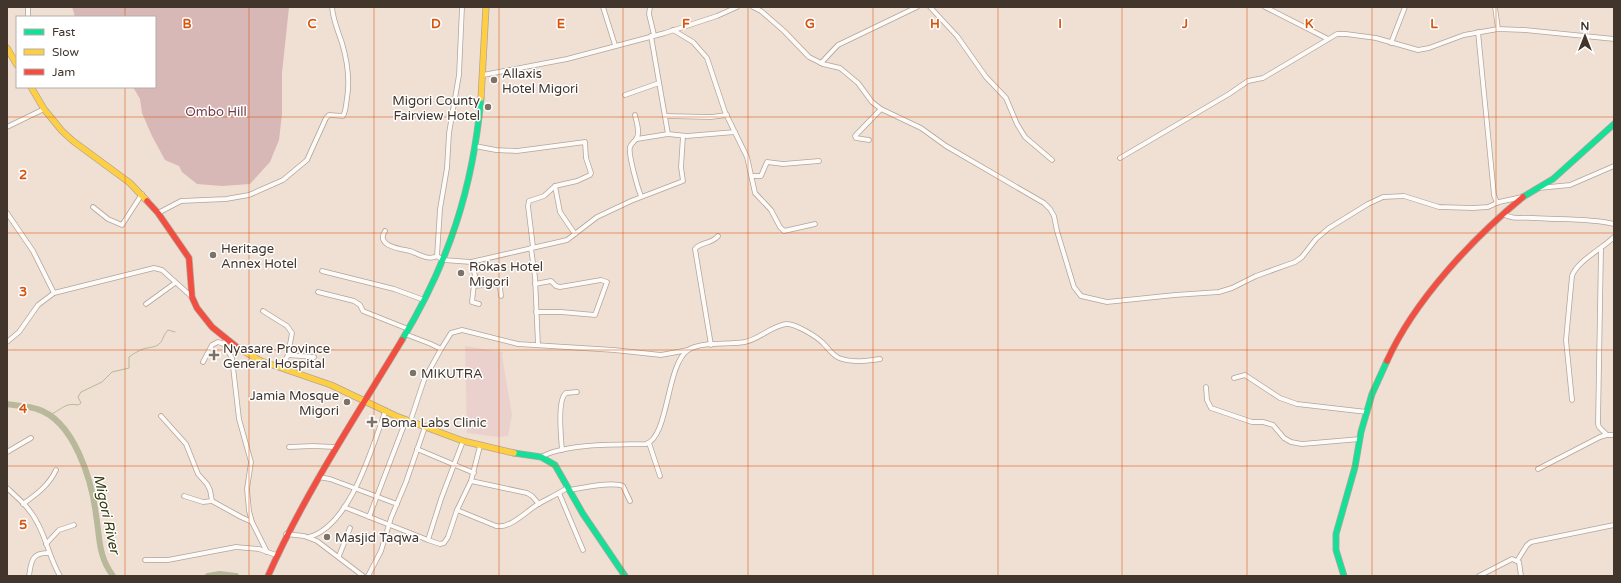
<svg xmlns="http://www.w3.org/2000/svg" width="1621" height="583" viewBox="0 0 1621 583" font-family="'Varela Round',sans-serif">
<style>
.green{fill:#ebd1ce}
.forest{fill:#d7b8b6}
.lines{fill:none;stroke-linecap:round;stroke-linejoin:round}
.stream{stroke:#b8b89b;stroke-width:1}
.river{stroke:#b8b89b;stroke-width:6}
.street-casing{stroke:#b1a59b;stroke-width:5.5}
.fast-casing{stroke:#b1a59b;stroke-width:7}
.slow-casing{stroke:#b1a59b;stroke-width:7}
.jam-casing{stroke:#b1a59b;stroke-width:7}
.street{stroke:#fdfaf8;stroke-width:4}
.fast{stroke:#16e098;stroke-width:5.5}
.slow{stroke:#ffcf43;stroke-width:5.5}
.jam{stroke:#f24e42;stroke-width:5.5}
.grid{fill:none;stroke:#d7550f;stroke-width:1;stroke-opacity:0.55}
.poi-dot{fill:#7e7166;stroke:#fff;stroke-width:1.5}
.labels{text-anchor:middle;stroke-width:3;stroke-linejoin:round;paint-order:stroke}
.poi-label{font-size:13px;fill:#41352c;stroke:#fff;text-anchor:start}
.park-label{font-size:13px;fill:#743a45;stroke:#fff}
.water-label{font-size:14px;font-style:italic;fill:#303607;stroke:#fff}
.grid-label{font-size:13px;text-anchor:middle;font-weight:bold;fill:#d7550f;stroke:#fff;stroke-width:3;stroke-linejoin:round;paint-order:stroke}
</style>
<rect width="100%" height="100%" fill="#efe0d3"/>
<path class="green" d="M465,346L503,352L502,356L512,415L508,436L498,437L467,433Z"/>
<path class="forest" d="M72,7H289L282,73V114L279,140L270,162L250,184L222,186L197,184L182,172L179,166L165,160L152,136L142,113L140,99L133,87H155V17H75Z"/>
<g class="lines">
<path class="stream" d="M49,415C61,411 64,402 78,405L81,403L78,397L81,392L102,382L112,372L129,368V357C133,354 138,351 143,349C149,347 154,348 159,344C163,341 163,335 168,330L175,332"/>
<g class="river">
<path d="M7,404C17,406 28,406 37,409C74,420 92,481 96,515C100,538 98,556 113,576"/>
<path d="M208,576L220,574L236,576"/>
</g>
<defs>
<g id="street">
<path d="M462,7L459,75L449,133L447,168L440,209L437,256L443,260L471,262L567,240L597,217L631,201L683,181L681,167L683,136"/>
<path d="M603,7L615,45"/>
<path d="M650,7L649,14L654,35"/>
<path d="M753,7L761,11L784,31L809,57L823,64L840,68L858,83L872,102L881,109L921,128L946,146L1044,203L1050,209L1054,216L1057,231L1074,287L1081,296L1107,302L1175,295L1219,292L1232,288L1256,276L1295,262L1302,257L1316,239L1329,228L1368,204L1383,197L1404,196L1439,207L1473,208L1488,207L1499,202L1522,197"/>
<path d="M930,7L957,36L986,77L1006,98L1017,124L1025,137L1052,160"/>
<path d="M1265,7L1328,39"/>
<path d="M1495,7L1498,29"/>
<path d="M28,17V7"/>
<path d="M673,30L693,42L707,58L725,112L747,157L755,193L771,210L780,227L784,231L815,224"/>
<path d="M1478,32L1494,195L1497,203"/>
<path d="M651,36L668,134"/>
<path d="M1391,43L1405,7"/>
<path d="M821,63L838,45L917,7"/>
<path d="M483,75L567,59L665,33L717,16L737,7"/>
<path d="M625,95L659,83"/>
<path d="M635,115C636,121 641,133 636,139C634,142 631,144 630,147C628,154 638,189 641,196"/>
<path d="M665,116L711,117L727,115"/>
<path d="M7,127L44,109"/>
<path d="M637,139L668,134L687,136L735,132"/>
<path d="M869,140L856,138L855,136L881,109"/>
<path d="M475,146L496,150L517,151L585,142L586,158L591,173L590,175L577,181L555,186L544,196L529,201L528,206L533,247"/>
<path d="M1120,158L1229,94L1248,81L1263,78L1337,34H1346L1376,38L1418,50L1429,48L1464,35L1498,29L1525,30L1614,39"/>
<path d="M752,176H761L767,162L783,164L819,161"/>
<path d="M555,186L560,212L575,234"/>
<path d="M1539,188L1570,185L1614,166"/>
<path d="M93,207L108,219L122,225L142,194"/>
<path d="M7,213L33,251L54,293L154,268L162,270L192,297"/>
<path d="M158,213L181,201L226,199L249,195L283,180L307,160L326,118L329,115L343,116C346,111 346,104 347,98C350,80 347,60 342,43C338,31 333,20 332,7"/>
<path d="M1503,214C1513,220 1522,217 1533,218C1560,220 1587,218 1614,224"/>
<path d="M385,231C375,246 401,249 410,251C419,254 428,261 437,256"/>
<path d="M531,248L535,277L538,345"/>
<path d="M1601,249L1598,424L1599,427L1607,435"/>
<path d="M471,262L475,275L472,302L479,304"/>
<path d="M322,271L394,289L424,300"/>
<path d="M535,284L551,281L556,286L560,287L601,280L607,282L595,315L561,312H536"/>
<path d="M474,286L496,284L500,287L501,296"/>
<path d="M318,292L354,301L360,305L363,311L408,329"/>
<path d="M146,304L175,283"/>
<path d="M263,311L287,326L292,333L288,355L281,368"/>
<path d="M405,334L431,344L441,349L451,333L462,330L518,344L614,350L661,355L688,350"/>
<path d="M226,340L224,344L232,358L239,419L251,462L247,489L249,511L252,522L267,552"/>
<path d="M7,342L19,332L38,305L54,293"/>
<path d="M711,345L695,249C700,242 712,244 718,236"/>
<path d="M288,355L314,357"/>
<path d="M203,362L212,345L218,342L224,344"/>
<path d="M1234,378L1245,375L1280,398L1297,404L1367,412"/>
<path d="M1206,387L1207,400L1211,408L1252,422H1263L1273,425L1284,438L1291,442L1302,444L1360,439"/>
<path d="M1572,400L1566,340L1572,276C1577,261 1602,249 1614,237"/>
<path d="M161,416L186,444L198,474L207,484L210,490L212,501L241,517L252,522"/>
<path d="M410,422L424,380L441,349"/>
<path d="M649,443L660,476"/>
<path d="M289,447L313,446L335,447"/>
<path d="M417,449L474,473"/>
<path d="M562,450C561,438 557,399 566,393L577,392"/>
<path d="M7,452L31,438"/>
<path d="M541,457C566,443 617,445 646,444C669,437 666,365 688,350C701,341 729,345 745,342C760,339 771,326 786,324C795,323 817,337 823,343C828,348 832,355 839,358C852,363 867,361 880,359"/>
<path d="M1538,469L1600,437L1607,435H1614"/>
<path d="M318,477L330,479L397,504"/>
<path d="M471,481L527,493L532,496L539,504"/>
<path d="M7,488C19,499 31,509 38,524C47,541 50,559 60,576"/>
<path d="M569,490C582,488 611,481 623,486L630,501"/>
<path d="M559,493L583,550"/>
<path d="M184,496L203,502L212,501"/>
<path d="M23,504C37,494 49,485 56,470"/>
<path d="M344,507L428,540L440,544L444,543L448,537L457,510L471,481L480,446"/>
<path d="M457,510L496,526C511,529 527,510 540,503C549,498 558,494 567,488"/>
<path d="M369,517L406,420"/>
<path d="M286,534L304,536L317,541L363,576"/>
<path d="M309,537C350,526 372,448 385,412"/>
<path d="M428,540L441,499L463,441"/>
<path d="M46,544L59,530L74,525"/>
<path d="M339,556L350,528"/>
<path d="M145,560H168L236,547L259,549L276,555"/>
<path d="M1517,561L1527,545L1531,542L1614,525"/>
<path d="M29,576C31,563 31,552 49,553"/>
<path d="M368,576L381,551L391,518L406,482L425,427"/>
<path d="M1479,576L1512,559L1519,562L1521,576"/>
</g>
<g id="fast">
<path d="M1523,197L1553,179L1614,124"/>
<path d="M402,340C449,262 473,188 481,98"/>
<path d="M514,453L541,457L555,465L583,514L625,576"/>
<path d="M1344,576L1336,550V534L1355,467L1361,432L1372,394L1387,361"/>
</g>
<g id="slow">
<path d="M7,48L17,65"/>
<path d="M31,87L44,109L62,131L73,141L130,183L147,201"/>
<path d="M481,98L486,7"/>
<path d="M238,348L261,361L331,385L396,416L463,441L514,453"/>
</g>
<g id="jam">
<path d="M147,201L158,213L189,258L192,297L197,308L212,327L238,348"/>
<path d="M1387,361C1414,301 1472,239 1523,197"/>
<path d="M268,576C305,493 355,418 402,340"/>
</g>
</defs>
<use href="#street" class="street-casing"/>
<use href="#fast" class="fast-casing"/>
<use href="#slow" class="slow-casing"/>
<use href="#jam" class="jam-casing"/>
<use href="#street" class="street"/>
<use href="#fast" class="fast"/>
<use href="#slow" class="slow"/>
<use href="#jam" class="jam"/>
</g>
<path class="grid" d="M125,7V17M249,7V576M374,7V576M499,7V576M623,7V576M748,7V576M873,7V576M998,7V576M1122,7V576M1247,7V576M1372,7V576M1496,7V576M125,87V576M7,117H1614M7,233H1614M7,350H1614M7,466H1614"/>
<g class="poi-dot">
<circle cx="494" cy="80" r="4"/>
<circle cx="488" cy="107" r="4"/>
<circle cx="213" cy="255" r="4"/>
<circle cx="461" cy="273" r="4"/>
<path d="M212 349h4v4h4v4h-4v4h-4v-4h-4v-4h4z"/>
<circle cx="413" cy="373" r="4"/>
<circle cx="347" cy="402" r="4"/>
<path d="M370 416h4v4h4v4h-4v4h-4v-4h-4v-4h4z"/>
<circle cx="327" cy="537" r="4"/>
</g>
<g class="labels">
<g class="poi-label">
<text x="502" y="78">Allaxis<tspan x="502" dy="15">Hotel Migori</tspan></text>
<text x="480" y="105" text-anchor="end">Migori County<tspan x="480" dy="15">Fairview Hotel</tspan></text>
<text x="221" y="253">Heritage<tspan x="221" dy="15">Annex Hotel</tspan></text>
<text x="469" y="271">Rokas Hotel<tspan x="469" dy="15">Migori</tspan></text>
<text x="223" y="353">Nyasare Province<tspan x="223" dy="15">General Hospital</tspan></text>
<text x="421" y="378">MIKUTRA</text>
<text x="339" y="400" text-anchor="end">Jamia Mosque<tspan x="339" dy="15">Migori</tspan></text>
<text x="381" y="427">Boma Labs Clinic</text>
<text x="335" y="542">Masjid Taqwa</text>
</g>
<g class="park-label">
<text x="216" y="116">Ombo Hill</text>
</g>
<g class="water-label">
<text transform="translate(107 514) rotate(78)" y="5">Migori River</text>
</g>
</g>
<g class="grid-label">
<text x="187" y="28">B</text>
<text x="312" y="28">C</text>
<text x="436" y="28">D</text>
<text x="561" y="28">E</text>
<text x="686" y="28">F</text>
<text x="810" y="28">G</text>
<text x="935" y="28">H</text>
<text x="1060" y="28">I</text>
<text x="1185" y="28">J</text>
<text x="1309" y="28">K</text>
<text x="1434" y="28">L</text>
<text x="23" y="179">2</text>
<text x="23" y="296">3</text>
<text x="23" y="413">4</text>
<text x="23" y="529">5</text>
</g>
<rect width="1621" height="583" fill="none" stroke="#41352c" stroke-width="16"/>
<rect x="16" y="16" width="140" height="72" fill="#ffffff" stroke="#b3aeab"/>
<rect x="24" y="29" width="20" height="6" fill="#16e098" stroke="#b3aeab"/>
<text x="52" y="36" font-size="12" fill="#41352c">Fast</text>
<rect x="24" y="49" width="20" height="6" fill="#ffcf43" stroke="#b3aeab"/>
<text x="52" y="56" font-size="12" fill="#41352c">Slow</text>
<rect x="24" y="69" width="20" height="6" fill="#f24e42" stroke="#b3aeab"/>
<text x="52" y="76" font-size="12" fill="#41352c">Jam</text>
<g transform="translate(1585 36)" stroke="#ffffff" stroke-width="3" paint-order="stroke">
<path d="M0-3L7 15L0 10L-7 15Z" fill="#41352c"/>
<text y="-6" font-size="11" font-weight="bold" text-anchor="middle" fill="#41352c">N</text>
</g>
</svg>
